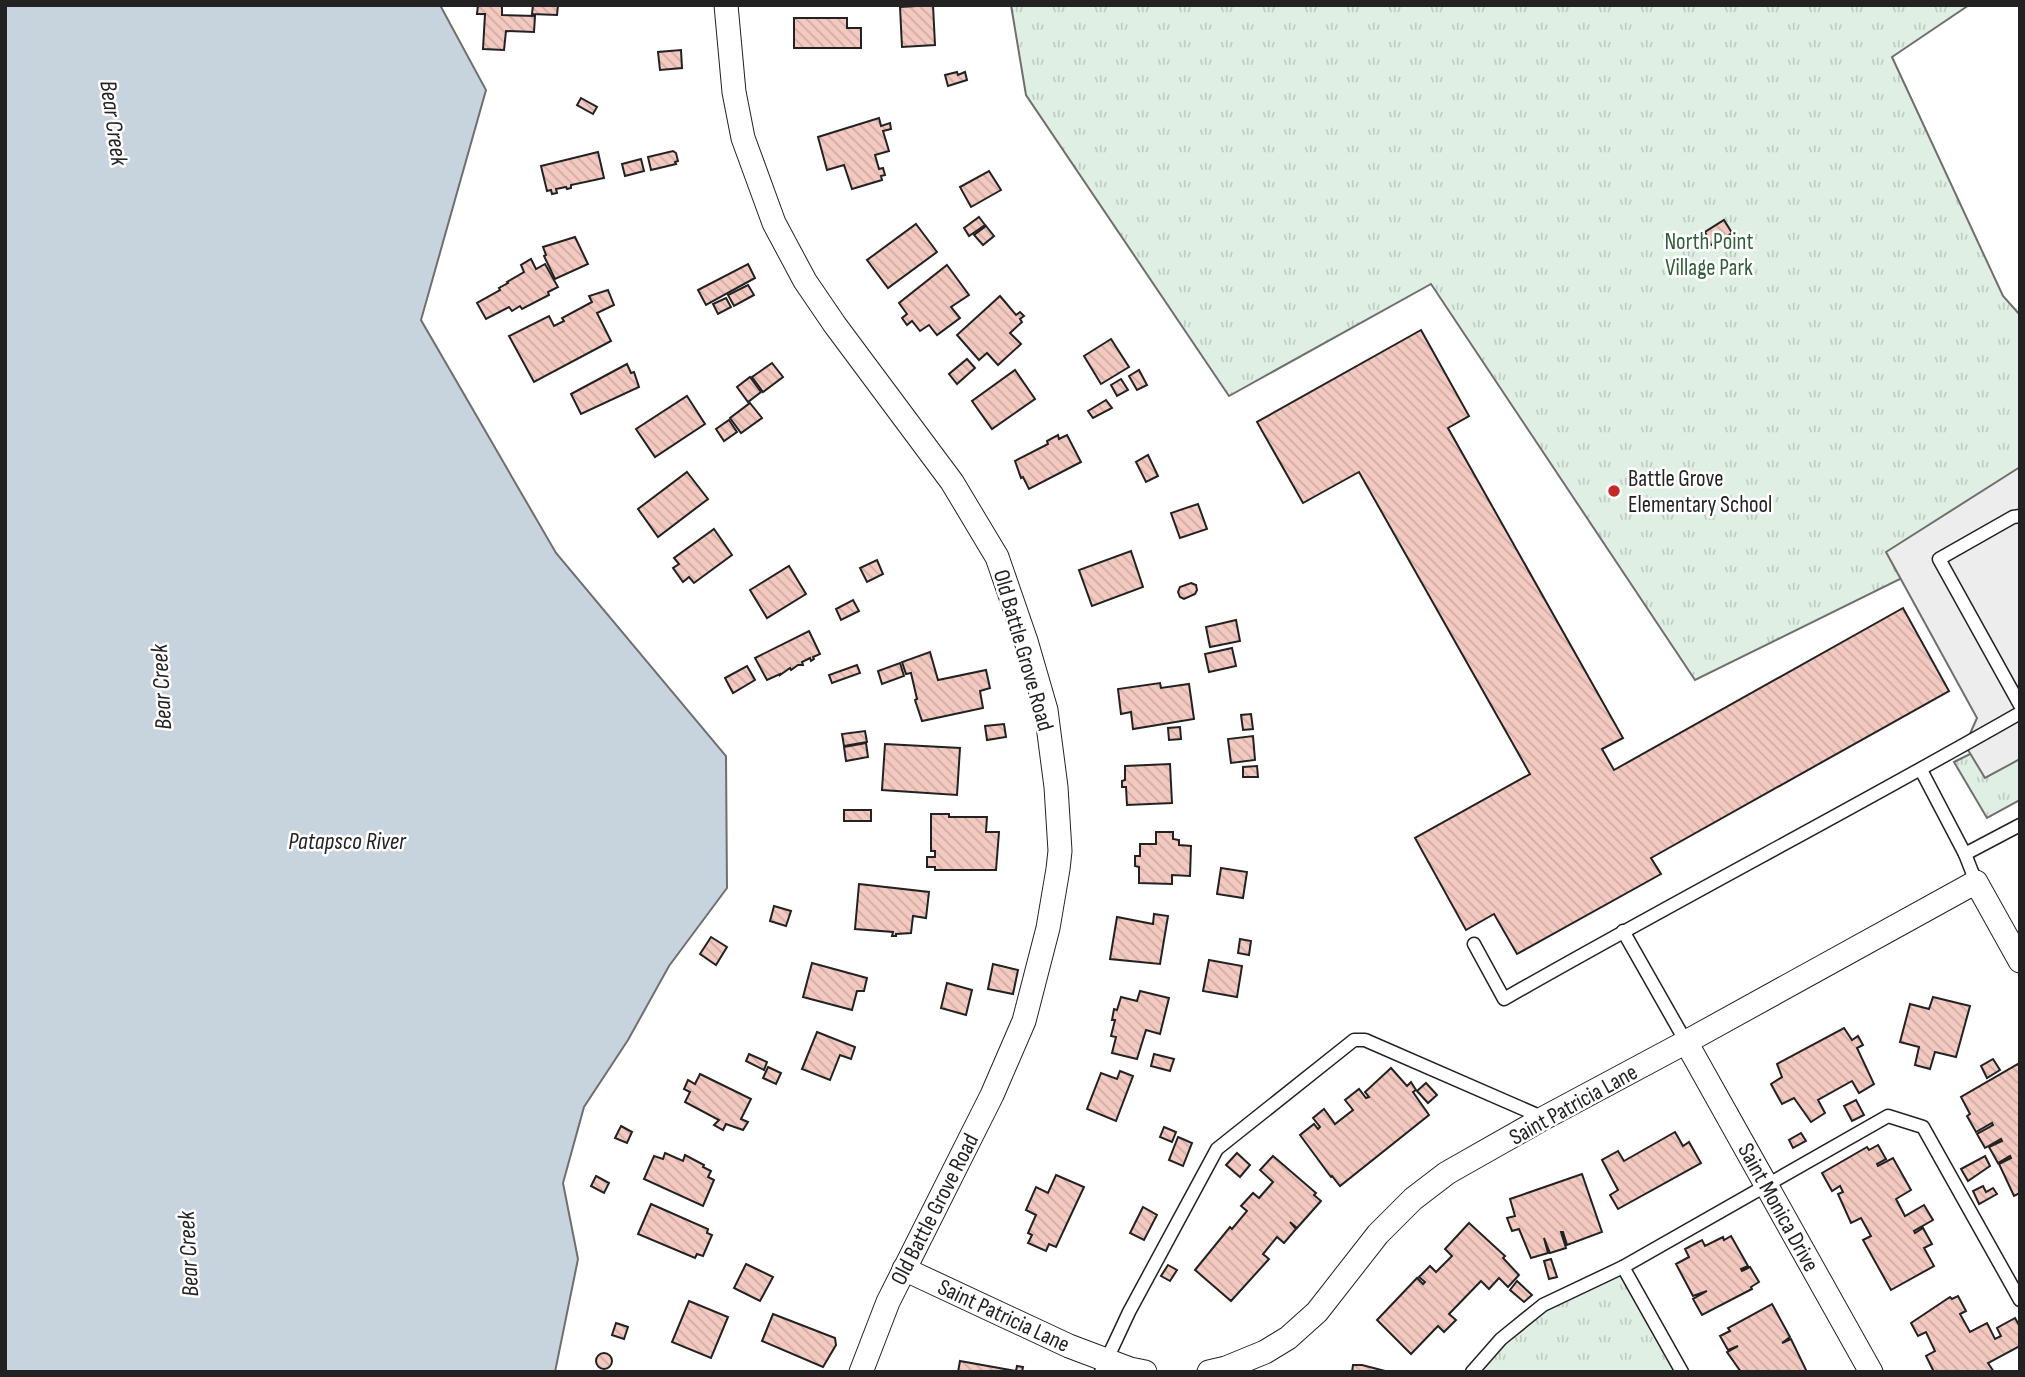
<svg xmlns="http://www.w3.org/2000/svg" width="2025" height="1377" viewBox="0 0 2025 1377" font-family="'Sofia Sans Condensed',sans-serif">
<style>
.park{fill:url(#park-tufts);stroke:#6f6f6f;stroke-width:2}
.parking{fill:#ededed;stroke:#6f6f6f;stroke-width:2}
.water{fill:#c7d3dd;stroke:#6f6f6f;stroke-width:2}
.building{fill:url(#building-back-hatch);stroke:#222;stroke-width:2}
.lines{fill:none;stroke-linecap:round;stroke-linejoin:round}
.lane-casing{stroke:#222;stroke-width:15}
.street-casing{stroke:#222;stroke-width:25}
.lane{stroke:#fff;stroke-width:12}
.street{stroke:#fff;stroke-width:23}
.poi-dot{fill:#c62828;stroke:#fff;stroke-width:2.5}
.labels{text-anchor:middle;stroke-width:5;stroke-linejoin:round;paint-order:stroke}
.park-label{font-size:23px;fill:#2f5e38;stroke:#fff}
.poi-label{font-size:23px;fill:#222;stroke:#fff;text-anchor:start}
.street-label{font-size:23px;fill:#222;stroke:#fff}
.water-label{font-size:24px;font-style:italic;fill:#222;stroke:#fff}
</style>
<defs>
<pattern id="park-tufts" width="24" height="20" patternUnits="userSpaceOnUse" patternTransform="scale(1.75)"><rect width="24" height="20" fill="#e0efe3"/><path d="M3 7l-1-3M5 7V3M7 7l1-3M15 17l-1-3M17 17v-4M19 17l1-3" fill="none" stroke="#c0cdc2"/></pattern>
<pattern id="building-back-hatch" width="6" height="6" patternUnits="userSpaceOnUse" patternTransform="scale(1.75)"><rect width="6" height="6" fill="#f3c9c0"/><path d="M-1 5l2 2M0 0l6 6M5-1l2 2" fill="none" stroke="#d0aca5"/></pattern>
</defs>
<rect width="100%" height="100%" fill="#fff"/>
<g class="park">
<path d="M1011,5H1969L1892,57L2003,296L2020,315V726L1914,572L1695,680L1431,284L1229,396L1026,95Z"/>
<path d="M2020,729V800L1987,818L1954,762Z"/>
<path d="M1620,1271L1676,1372H1475L1501,1341L1544,1308Z"/>
</g>
<path class="parking" d="M2020,467V759L1985,778L1965,745L1977,718L1886,552Z"/>
<path class="water" d="M5,5H440L486,90L421,320L556,553L726,756L727,888L669,966L628,1040L584,1107L563,1183L578,1259L555,1372H5Z"/>
<g class="building">
<path d="M478,5H502V15L535,16L534,32L506,31L504,50L483,49L485,14H477Z"/>
<path d="M533,5H558L557,15L532,14Z"/>
<path d="M933,5L935,45L902,47L900,7Z"/>
<path d="M794,18H847V28H861V48H794Z"/>
<path d="M681,50L682,68L660,70L658,52Z"/>
<path d="M957,72L958,75L965,72L967,80L948,86L945,75Z"/>
<path d="M581,98L597,107L593,114L577,105Z"/>
<path d="M879,118L881,126L890,123L891,129L883,131L889,151L875,155L879,169L883,168L885,175L881,176L882,180L852,189L844,165L827,170L818,137Z"/>
<path d="M673,151L676,153L678,161L675,162L676,164L651,170L648,157Z"/>
<path d="M598,152L604,178L571,185V188L567,189L566,187L556,189L557,193L552,194L551,190L547,191L541,166Z"/>
<path d="M641,159L644,171L625,176L622,164Z"/>
<path d="M989,171L1001,190L971,207L960,187Z"/>
<path d="M979,217L985,225L969,236L964,228Z"/>
<path d="M1724,220L1732,233L1711,245L1705,232Z"/>
<path d="M916,224L937,252L888,288L867,260Z"/>
<path d="M986,226L994,236L983,245L974,235Z"/>
<path d="M575,237L588,264L555,279L544,256L546,255L543,247Z"/>
<path d="M531,259L536,269L545,264L558,287L548,292L549,295L522,309L520,306L512,311L509,307L486,319L477,303L500,290L499,288L508,283L507,282L524,272L521,265Z"/>
<path d="M748,264L755,278L706,305L698,290Z"/>
<path d="M947,265L969,295L951,307L960,318L937,335L929,325L920,331L912,321L907,325L902,318L907,314L899,303Z"/>
<path d="M748,285L754,295L734,306L728,295Z"/>
<path d="M608,290L614,305L597,313L611,341L534,382L509,336L549,316L554,326L564,321L562,318L592,302L589,296Z"/>
<path d="M1000,296L1016,315L1020,312L1024,316L1020,319L1022,322L1010,333L1021,344L998,365L987,353L979,360L957,335Z"/>
<path d="M726,298L731,307L718,314L713,304Z"/>
<path d="M1421,330L1469,416L1448,428L1623,738L1602,749L1614,770L1903,608L1949,691L1651,858L1661,874L1517,954L1494,914L1466,930L1415,838L1530,774L1359,472L1303,503L1257,422Z"/>
<path d="M1111,339L1129,367L1101,384L1084,356Z"/>
<path d="M967,359L975,368L957,384L949,374Z"/>
<path d="M772,363L783,377L763,392L752,377Z"/>
<path d="M627,364L631,373L634,372L639,387L581,414L571,394Z"/>
<path d="M1015,370L1035,399L992,429L972,401Z"/>
<path d="M1139,370L1147,385L1137,390L1129,376Z"/>
<path d="M750,377L761,392L748,402L737,387Z"/>
<path d="M1121,379L1128,390L1117,396L1111,385Z"/>
<path d="M687,396L705,424L655,457L636,429Z"/>
<path d="M1106,400L1112,408L1093,418L1088,411Z"/>
<path d="M750,403L762,418L741,433L730,418Z"/>
<path d="M729,420L737,432L724,441L716,429Z"/>
<path d="M1058,435L1059,439L1067,435L1081,462L1029,489L1023,477L1021,478L1015,461L1048,444L1047,441Z"/>
<path d="M1148,455L1158,476L1146,482L1136,462Z"/>
<path d="M687,472L708,499L658,537L638,509Z"/>
<path d="M1198,504L1207,529L1180,538L1171,513Z"/>
<path d="M714,529L732,555L694,583L689,577L683,582L673,568L679,564L674,558Z"/>
<path d="M1131,551L1143,587L1092,606L1079,570Z"/>
<path d="M877,560L883,574L867,582L860,568Z"/>
<path d="M789,566L806,594L767,618L750,590Z"/>
<path d="M1191,583L1196,585L1197,590L1195,594L1184,599L1180,597L1178,592L1180,587Z"/>
<path d="M853,600L859,611L841,620L836,609Z"/>
<path d="M1236,620L1240,641L1210,647L1206,627Z"/>
<path d="M809,631L820,654L813,657L814,659L811,661L810,658L802,662L803,665H798L791,670L790,668L780,675V674L767,680L755,658Z"/>
<path d="M1232,648L1236,666L1209,672L1205,654Z"/>
<path d="M930,652L938,680L986,670L990,688L980,691L983,708L922,721L915,700L917,699L911,673L906,674L902,662Z"/>
<path d="M900,663L904,676L882,684L878,671Z"/>
<path d="M857,665L860,673L832,683L829,675Z"/>
<path d="M747,666L755,680L733,693L725,678Z"/>
<path d="M1160,683L1161,688L1189,684L1194,719L1133,729L1131,712L1121,714L1118,689Z"/>
<path d="M1251,714L1253,729L1243,730L1241,715Z"/>
<path d="M1004,724L1006,737L987,740L985,726Z"/>
<path d="M1180,727L1181,739L1169,740L1168,728Z"/>
<path d="M865,731L867,742L844,746L842,734Z"/>
<path d="M1253,736L1255,760L1231,763L1228,739Z"/>
<path d="M866,743L868,757L846,761L844,747Z"/>
<path d="M885,744L960,748L957,795L882,790Z"/>
<path d="M1170,764L1172,803L1127,805L1126,787H1122V781L1125,780V766Z"/>
<path d="M1257,766L1258,777H1243V767Z"/>
<rect x="844" y="810" width="27" height="11"/>
<path d="M931,814H949V817H987L986,832H999L996,870H935V867H927V857H935V851H931Z"/>
<path d="M1156,832H1173V839L1179,840V845L1191,846L1190,876L1172,875V884L1139,883V867L1135,866V856H1140V844H1156Z"/>
<path d="M1221,868L1247,872L1243,898L1217,894Z"/>
<path d="M859,884L929,892L926,918L913,916L911,933L896,934V936H892L893,932L855,929Z"/>
<path d="M774,906L791,911L786,926L770,921Z"/>
<path d="M1154,914L1168,916L1160,964L1110,959L1117,917L1153,924Z"/>
<path d="M711,937L727,947L716,965L700,954Z"/>
<path d="M1240,939L1251,941L1249,955L1238,953Z"/>
<path d="M1209,960L1242,966L1237,997L1203,991Z"/>
<path d="M812,963L867,978L864,991H857L852,1010L803,997Z"/>
<path d="M993,964L1018,970L1013,994L988,989Z"/>
<path d="M947,983L972,990L966,1015L941,1008Z"/>
<path d="M1140,991L1169,998L1160,1034L1146,1030L1137,1059L1112,1053L1116,1037L1111,1036L1115,1020H1112L1114,1009L1117,1010L1121,997L1137,1001Z"/>
<path d="M1933,997L1970,1006L1956,1057L1935,1052L1930,1069L1915,1065L1919,1047L1900,1042L1910,1004L1929,1009Z"/>
<path d="M1844,1028L1852,1040L1858,1036L1863,1045L1857,1048L1874,1084L1859,1093L1852,1081L1818,1100L1825,1113L1811,1122L1794,1098L1782,1104L1771,1084L1782,1077L1777,1064Z"/>
<path d="M817,1032L855,1047L851,1059L840,1055L830,1080L802,1069Z"/>
<path d="M749,1054L767,1062L764,1070L746,1061Z"/>
<path d="M1154,1054L1174,1059L1170,1071L1151,1066Z"/>
<path d="M1993,1059L2000,1070L1987,1078L1981,1066Z"/>
<path d="M2018,1064L2020,1068V1193L2014,1196L1999,1164L2011,1158L2010,1156L1998,1163L1989,1147L2002,1141L2001,1139L1985,1148L1977,1134L1993,1125L1992,1123L1976,1132L1967,1116L1970,1114L1961,1097Z"/>
<path d="M768,1067L781,1073L776,1084L763,1078Z"/>
<path d="M1391,1068L1407,1086L1411,1082L1416,1090L1413,1092L1429,1115L1340,1186L1332,1176L1331,1177L1300,1135L1314,1124L1318,1129L1320,1127L1313,1118L1324,1109L1335,1124L1353,1110L1345,1100L1359,1089L1366,1098L1369,1097L1365,1092Z"/>
<path d="M1120,1071L1133,1076L1116,1121L1087,1109L1101,1073L1117,1079Z"/>
<path d="M700,1074L751,1099L741,1119L748,1122L743,1130L726,1124L723,1130L714,1125L719,1120L685,1102L690,1092L684,1089L688,1080L695,1084Z"/>
<path d="M1426,1083L1437,1095L1428,1103L1417,1091Z"/>
<path d="M1856,1100L1864,1115L1852,1121L1844,1106Z"/>
<path d="M621,1126L632,1132L627,1143L615,1138Z"/>
<path d="M1164,1127L1176,1132L1172,1142L1160,1137Z"/>
<path d="M1675,1132L1683,1146L1689,1142L1701,1163L1618,1209L1610,1195L1618,1190L1602,1160L1618,1151L1624,1161Z"/>
<path d="M1801,1133L1806,1141L1793,1148L1789,1140Z"/>
<path d="M1178,1137L1192,1143L1183,1166L1169,1160Z"/>
<path d="M1878,1145L1886,1159L1877,1164L1878,1166L1893,1158L1911,1190L1896,1199L1905,1216L1924,1205L1933,1220L1914,1231L1915,1233L1923,1228L1932,1244L1924,1248L1934,1266L1891,1290L1863,1240L1871,1236L1861,1218L1851,1223L1838,1194L1843,1192L1840,1186L1832,1191L1822,1173L1867,1147L1869,1150Z"/>
<path d="M665,1153L683,1161L685,1155L704,1165L703,1167L711,1171L708,1177L714,1180L703,1206L644,1179L654,1156L663,1159Z"/>
<path d="M1237,1153L1250,1165L1240,1177L1226,1165Z"/>
<path d="M1273,1156L1316,1193L1314,1195L1321,1201L1297,1228L1290,1222L1296,1229L1284,1243L1277,1237L1263,1254L1269,1259L1231,1301L1195,1270L1230,1227L1232,1229L1247,1211L1241,1206L1253,1193L1259,1198L1273,1182L1260,1170Z"/>
<path d="M1985,1156L1990,1166L1968,1181L1961,1169Z"/>
<path d="M1582,1174L1602,1232L1567,1245L1563,1232H1561L1566,1248L1550,1253L1544,1238L1548,1253L1531,1258L1519,1229L1512,1231L1507,1218L1515,1216L1510,1199Z"/>
<path d="M1056,1175L1084,1187L1056,1247L1049,1244L1046,1251L1028,1243L1032,1235L1028,1233L1036,1215L1026,1210L1036,1187L1048,1193Z"/>
<path d="M596,1176L609,1183L604,1193L591,1186Z"/>
<path d="M1983,1186L1986,1192L1993,1188L1997,1194L1979,1204L1973,1191Z"/>
<path d="M651,1204L708,1229L707,1233L712,1235L703,1256L697,1254L695,1258L638,1234Z"/>
<path d="M1143,1207L1157,1215L1144,1240L1130,1233Z"/>
<path d="M1469,1223L1505,1256L1503,1258L1519,1275L1508,1287L1499,1278L1489,1289L1481,1281L1449,1314L1456,1320L1444,1332L1438,1326L1411,1354L1377,1320L1417,1278L1423,1284L1425,1282L1419,1277L1430,1266L1436,1272L1452,1256L1445,1249Z"/>
<path d="M1731,1236L1748,1266L1741,1269L1742,1271L1750,1267L1759,1282L1751,1287L1752,1289L1702,1315L1693,1299L1707,1291L1693,1296L1676,1264L1689,1257L1685,1249L1702,1240L1705,1246L1723,1237L1724,1240Z"/>
<path d="M1551,1259L1557,1277L1549,1279L1544,1261Z"/>
<path d="M746,1264L773,1277L760,1301L734,1288Z"/>
<path d="M1168,1265L1177,1270L1170,1281L1161,1276Z"/>
<path d="M1517,1281L1532,1295L1524,1302L1510,1290Z"/>
<path d="M1958,1296L1966,1311L1960,1314L1970,1332L1987,1323L1995,1339L2001,1336L1997,1328L2015,1318L2019,1325L2020,1346L1988,1363L1994,1372H1934L1926,1356L1935,1351L1926,1332L1918,1336L1911,1323L1950,1297L1952,1299Z"/>
<path d="M689,1301L728,1317L711,1358L672,1342Z"/>
<path d="M1772,1304L1790,1337L1782,1343L1791,1339L1807,1372H1741L1727,1352L1738,1346L1728,1350L1720,1336L1730,1331L1728,1328Z"/>
<path d="M773,1314L835,1338L836,1345L823,1367L762,1341Z"/>
<path d="M616,1323L628,1327L624,1339L612,1335Z"/>
<circle cx="604" cy="1361" r="8"/>
<path d="M960,1361L1016,1371L1017,1366L1023,1367L1022,1372H958Z"/>
<path d="M1353,1365H1362L1389,1372H1352Z"/>
</g>
<g class="lines">
<defs>
<g id="lane">
<path d="M2020,516L2013,517L1939,559L2020,705"/>
<path d="M1921,770L1965,854L1976,882"/>
<path d="M1965,854L2020,825"/>
<path d="M1623,931L1686,1042"/>
<path d="M1474,944L1504,999C1675,901 1849,811 2020,713"/>
<path d="M1623,1267L1682,1372"/>
<path d="M1101,1372L1129,1312L1217,1149L1354,1040H1365L1544,1118"/>
<path d="M1472,1372L1501,1339L1543,1305L1623,1267L1888,1116L1923,1127L2020,1300"/>
</g>
<g id="street">
<path d="M726,5L734,92L743,138L774,223L805,281L835,325L952,482L997,557L1026,641L1046,710L1056,787L1060,851L1058,869L1048,928L1024,1021L992,1095L888,1302L861,1372"/>
<path d="M1686,1042L1871,1372"/>
<path d="M904,1269L1069,1346L1130,1369L1145,1372"/>
<path d="M1209,1372L1226,1368L1265,1352L1288,1338L1317,1312L1378,1234L1413,1199L1447,1173L1544,1118L1686,1042L1976,882L2020,961"/>
</g>
</defs>
<use href="#lane" class="lane-casing"/>
<use href="#street" class="street-casing"/>
<use href="#lane" class="lane"/>
<use href="#street" class="street"/>
</g>
<circle class="poi-dot" cx="1614" cy="491" r="7"/>
<g class="labels">
<g class="park-label">
<text x="1709" y="249">North Point<tspan x="1709" dy="26">Village Park</tspan></text>
</g>
<g class="poi-label">
<text x="1628" y="486">Battle Grove<tspan x="1628" dy="26">Elementary School</tspan></text>
</g>
<g class="street-label">
<text transform="translate(1024 650) rotate(74)" y="8">Old Battle Grove Road</text>
<text transform="translate(1573 1104) rotate(-29)" y="8">Saint Patricia Lane</text>
<text transform="translate(1779 1207) rotate(61)" y="8">Saint Monica Drive</text>
<text transform="translate(934 1209) rotate(-63)" y="8">Old Battle Grove Road</text>
<text transform="translate(1004 1315) rotate(25)" y="8">Saint Patricia Lane</text>
</g>
<g class="water-label">
<text transform="translate(114 123) rotate(82)" y="8">Bear Creek</text>
<text transform="translate(161 687) rotate(-93)" y="8">Bear Creek</text>
<text x="347" y="849">Patapsco River</text>
<text transform="translate(188 1254) rotate(-93)" y="8">Bear Creek</text>
</g>
</g>
<rect width="2025" height="1377" fill="none" stroke="#222222" stroke-width="14"/>
</svg>
